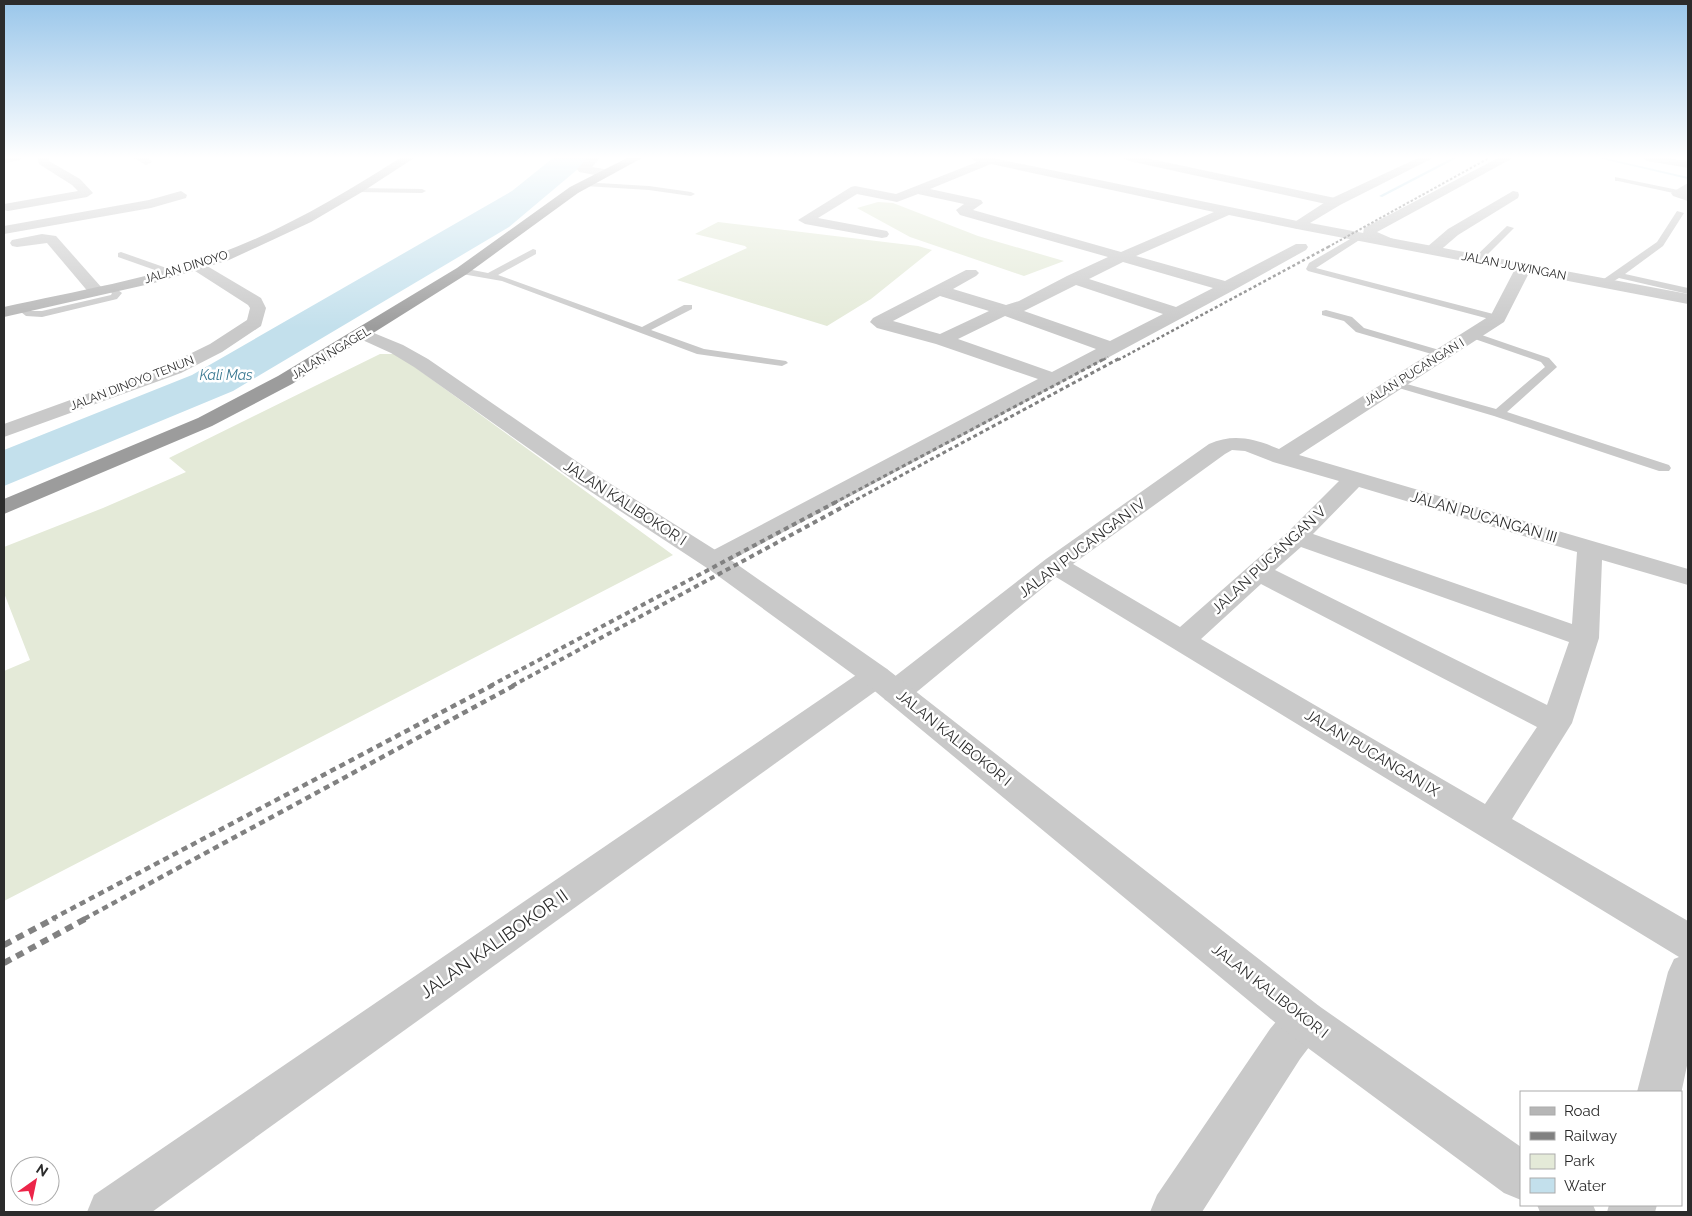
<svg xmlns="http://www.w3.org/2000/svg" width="1692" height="1216" viewBox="0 0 1692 1216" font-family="Raleway,sans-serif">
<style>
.green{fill:#e4ead8}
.water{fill:#c3e0ec}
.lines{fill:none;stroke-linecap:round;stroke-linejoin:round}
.stream{fill:#c3e0ec;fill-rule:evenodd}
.service{fill:#c9c9c9;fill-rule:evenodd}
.minor{fill:#c9c9c9;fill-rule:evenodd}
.tertiary{fill:#c9c9c9;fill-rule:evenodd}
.secondary{fill:#b6b6b6;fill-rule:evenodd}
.trunk{fill:#9c9c9c;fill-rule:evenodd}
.rail-far5{stroke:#818181;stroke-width:2;stroke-dasharray:2.5 2;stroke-linecap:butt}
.rail-far4{stroke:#818181;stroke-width:2.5;stroke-dasharray:3 2.5;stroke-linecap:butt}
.rail-far3{stroke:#818181;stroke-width:3;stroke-dasharray:4 3;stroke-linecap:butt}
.rail-far2{stroke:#818181;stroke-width:4;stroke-dasharray:5 4;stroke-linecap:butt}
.rail-far1{stroke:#818181;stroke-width:4.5;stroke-dasharray:6 4.5;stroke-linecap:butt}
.rail{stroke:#818181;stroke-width:6;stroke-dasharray:8 6;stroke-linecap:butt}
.labels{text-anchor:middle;stroke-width:5;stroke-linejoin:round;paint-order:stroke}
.far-street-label{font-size:12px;fill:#2c2c2c;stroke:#fff}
.far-water-label{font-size:14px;font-style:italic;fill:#377790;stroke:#fff}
.street-label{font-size:15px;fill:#2c2c2c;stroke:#fff}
.near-street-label{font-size:18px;fill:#2c2c2c;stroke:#fff}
</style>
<rect width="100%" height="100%" fill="#fff"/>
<g class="green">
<path d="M878,202L893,203L978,236L1064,261L1024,276L910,237L857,208Z"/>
<path d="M718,222L918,246L932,250L871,299L827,326L677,280L747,248L745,246L695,234Z"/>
<path d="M380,354H397L673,555L4,901V671L30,660L4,593V547L103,508L186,472L169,458Z"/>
</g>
<path class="water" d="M553,158H591L509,227L233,391L4,486V450L192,375L512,191Z"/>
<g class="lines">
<g class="stream">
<path d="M1452,158H1457L1382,197L1379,196Z"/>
<path d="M1598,158H1605L1688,177V179Z"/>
</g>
<g class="service">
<path d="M1615,177L1678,190L1682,192L1678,194L1618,181H1615Z"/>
<path d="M582,182L649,186L691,192L695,194L691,196L649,190L585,186H582Z"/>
<path d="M355,188L422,189L426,191L422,193L358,192L354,190Z"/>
<path d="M1677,211L1684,213L1663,246L1625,274L1688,288V294L1619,278L1607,285H1601V281L1657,242Z"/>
<path d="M1507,226L1514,228L1481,261H1475V257Z"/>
<path d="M1357,235L1364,237L1316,268L1501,316L1502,318L1497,321L1308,271L1306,269L1309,263Z"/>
<path d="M533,249L536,250V254L498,275L642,327L684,305H692V309L651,330L704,349L786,361L788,363L782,366L697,354L502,281L462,274L457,271L462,268L488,273Z"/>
<path d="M121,252L175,271L177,273L175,275H169L118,257V253Z"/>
<path d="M111,285L122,293L117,299L42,317L26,316L16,308L21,305L32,311H42L111,295L112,293L106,288Z"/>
<path d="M1326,310L1352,317L1364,328L1446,352L1447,354L1442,357L1356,332L1344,321L1322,315V311Z"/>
<path d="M1473,332L1549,358L1557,367L1507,412L1669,465L1671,468L1669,471H1659L1494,416L1392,386L1390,384L1396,381L1496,409L1545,367L1541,362L1469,337L1468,335Z"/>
</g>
<g class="minor">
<path d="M4,158H22L20,160L4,163Z"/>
<path d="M37,158H49V161L80,179L93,193L87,197L8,211L4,210V204L78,191L72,185L39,164Z"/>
<path d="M134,158H148L152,162L146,165Z"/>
<path d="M587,158H600L592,167L610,170L612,173L606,177L579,172L577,169Z"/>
<path d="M970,158H993L1302,222L1304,225L1302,228L1297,229L1229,215L1136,256L1225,281L1296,244H1306L1308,247L1306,250L1234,290L722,565L713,568L704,565L700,560L704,555L1038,379L936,344L877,328L870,322L873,318L966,270H976L979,273L976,276L953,289L1006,305L1019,301L1067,276L1108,257L960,215L956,210L964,204L918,194L897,202L857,194L818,218L887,231L889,234L887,237L882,238L805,224L798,220L851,187L855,186L896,194L977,162ZM991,164L1214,212L1121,252L973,210L983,203L981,200L930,189ZM1123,262L1213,288L1176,307L1089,279ZM1076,285L1163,314L1110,341L1024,311ZM940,296L989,311L940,334L893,321ZM1005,316L1096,349L1052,372L958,339Z"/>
<path d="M1123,158H1146L1335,198L1342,202L1335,206L1129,161Z"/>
<path d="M1498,158H1513L1377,232L1393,239L1395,242L1393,245C1384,247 1369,241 1363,234L1364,228Z"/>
<path d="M1642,158H1668L1688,161V168L1648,161Z"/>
<path d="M1688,183V201L1673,196L1671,193Z"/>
<path d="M181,191L187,195L186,198L151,208L4,234V226L149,200Z"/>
<path d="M1513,191L1518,192L1519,195L1518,198L1458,235L1437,253H1427L1425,250L1427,247L1448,229Z"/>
<path d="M42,234L56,236L102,288L104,291L102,294H90L47,243L17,247L12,246L10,243L12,240Z"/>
<path d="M197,261L202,263L261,298L266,308L261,326L222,352L181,373L4,437V424L167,365L210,344L247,320L250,308L248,305L192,269L189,266L192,263Z"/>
<path d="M1524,262L1529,264L1532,267L1504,322L1299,455L1688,569V585L1602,560L1599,638L1572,723L1512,819L1688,921V1061L1681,1094L1637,1092L1668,972L1674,959L1679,957L1056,577L907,700L896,703L885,700L881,692L885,684L1046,559L1209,444C1234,433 1255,439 1279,449L1491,315L1516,267L1519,264ZM1232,450L1245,451L1273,462L1339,481L1288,532L1180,627L1073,564L1225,454ZM1359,487L1577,552L1572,624L1313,534ZM1301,547L1569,642L1547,705L1275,570ZM1261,584L1537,727L1485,804L1201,639Z"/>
<path d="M876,666L887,669L891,676L887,683L152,1212H87L94,1195L865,669Z"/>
<path d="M1304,1000L1319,1006L1325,1020L1319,1034L1300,1059L1202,1212H1150L1157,1195L1270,1029L1289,1006Z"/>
<path d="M1609,1205H1657L1655,1212H1607Z"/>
</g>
<g class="tertiary">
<path d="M1418,158H1433L1340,205L1310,223L1688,294V304L1297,229L1290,225L1330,199Z"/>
<path d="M364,329L403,345L428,359L595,474L728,558L887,669L1319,1006L1521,1147V1200L1504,1193L1289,1034L865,683L710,570L579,484L414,367L391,353L358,338L355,334L358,330Z"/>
<path d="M1537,1205H1593L1596,1212H1540Z"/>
</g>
<path class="secondary" d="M400,158H414L362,192L311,222L229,260L154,283L4,317V307C76,291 149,279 218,254C283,230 342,195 400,158Z"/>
<path class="trunk" d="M627,158H642L578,193L467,274L292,384L212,426L4,514V499L198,418L278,376L457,268L570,187Z"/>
<path class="rail-far5" d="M1328,247L1489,158"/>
<g class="rail-far4">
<path d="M1103,360L1108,357"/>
<path d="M1118,360L1330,246"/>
</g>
<g class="rail-far3">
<path d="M834,503L1106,358"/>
<path d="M850,503L1120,358"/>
</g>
<g class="rail-far2">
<path d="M490,686L836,502"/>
<path d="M512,686L852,502"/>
</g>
<g class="rail-far1">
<path d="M52,919L493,685"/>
<path d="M84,919L515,685"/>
</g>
<g class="rail">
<path d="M4,945L55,918"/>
<path d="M4,963L87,918"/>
</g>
</g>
<linearGradient id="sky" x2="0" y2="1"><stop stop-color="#99c6ea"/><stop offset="0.48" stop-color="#fff"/><stop offset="1" stop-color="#fff" stop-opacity="0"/></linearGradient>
<rect width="1692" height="328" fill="url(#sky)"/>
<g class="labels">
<g class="far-street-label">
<text transform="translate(1514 266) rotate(11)" y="4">JALAN JUWINGAN</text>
<text transform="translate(186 267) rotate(-17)" y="4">JALAN DINOYO</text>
<text transform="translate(331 353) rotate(-31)" y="4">JALAN NGAGEL</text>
<text transform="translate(1414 372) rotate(-32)" y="4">JALAN PUCANGAN I</text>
<text transform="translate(132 383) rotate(-21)" y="4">JALAN DINOYO TENUN</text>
</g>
<g class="far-water-label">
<text x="226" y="380">Kali Mas</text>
</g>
<g class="street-label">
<text transform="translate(625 503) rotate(33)" y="5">JALAN KALIBOKOR I</text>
<text transform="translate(1484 517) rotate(16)" y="5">JALAN PUCANGAN III</text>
<text transform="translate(1082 548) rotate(-37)" y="5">JALAN PUCANGAN IV</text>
<text transform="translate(1269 560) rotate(-43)" y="5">JALAN PUCANGAN V</text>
<text transform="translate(954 738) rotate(39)" y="5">JALAN KALIBOKOR I</text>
<text transform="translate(1372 753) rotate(31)" y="5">JALAN PUCANGAN IX</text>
<text transform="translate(1270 991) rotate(38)" y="5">JALAN KALIBOKOR I</text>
</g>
<g class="near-street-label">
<text transform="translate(494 944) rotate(-35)" y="6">JALAN KALIBOKOR II</text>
</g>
</g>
<rect width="1692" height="1216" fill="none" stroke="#2c2c2c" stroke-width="10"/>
<rect x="1520" y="1091" width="162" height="115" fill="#ffffff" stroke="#ababab"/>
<rect x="1530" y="1107" width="25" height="8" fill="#b6b6b6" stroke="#ababab"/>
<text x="1564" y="1116" font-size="15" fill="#2c2c2c">Road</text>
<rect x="1530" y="1132" width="25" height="8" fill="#818181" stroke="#ababab"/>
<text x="1564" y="1141" font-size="15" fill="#2c2c2c">Railway</text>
<rect x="1530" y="1154" width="25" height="15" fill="#e4ead8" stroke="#ababab"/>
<text x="1564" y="1166" font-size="15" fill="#2c2c2c">Park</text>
<rect x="1530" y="1178" width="25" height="15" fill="#c3e0ec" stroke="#ababab"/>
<text x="1564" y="1191" font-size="15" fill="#2c2c2c">Water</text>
<g transform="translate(35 1181) rotate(33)"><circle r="24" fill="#ffffff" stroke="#ababab"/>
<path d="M0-4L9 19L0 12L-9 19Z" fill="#ec2549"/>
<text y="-8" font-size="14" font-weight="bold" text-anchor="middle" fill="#2c2c2c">N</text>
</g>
</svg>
